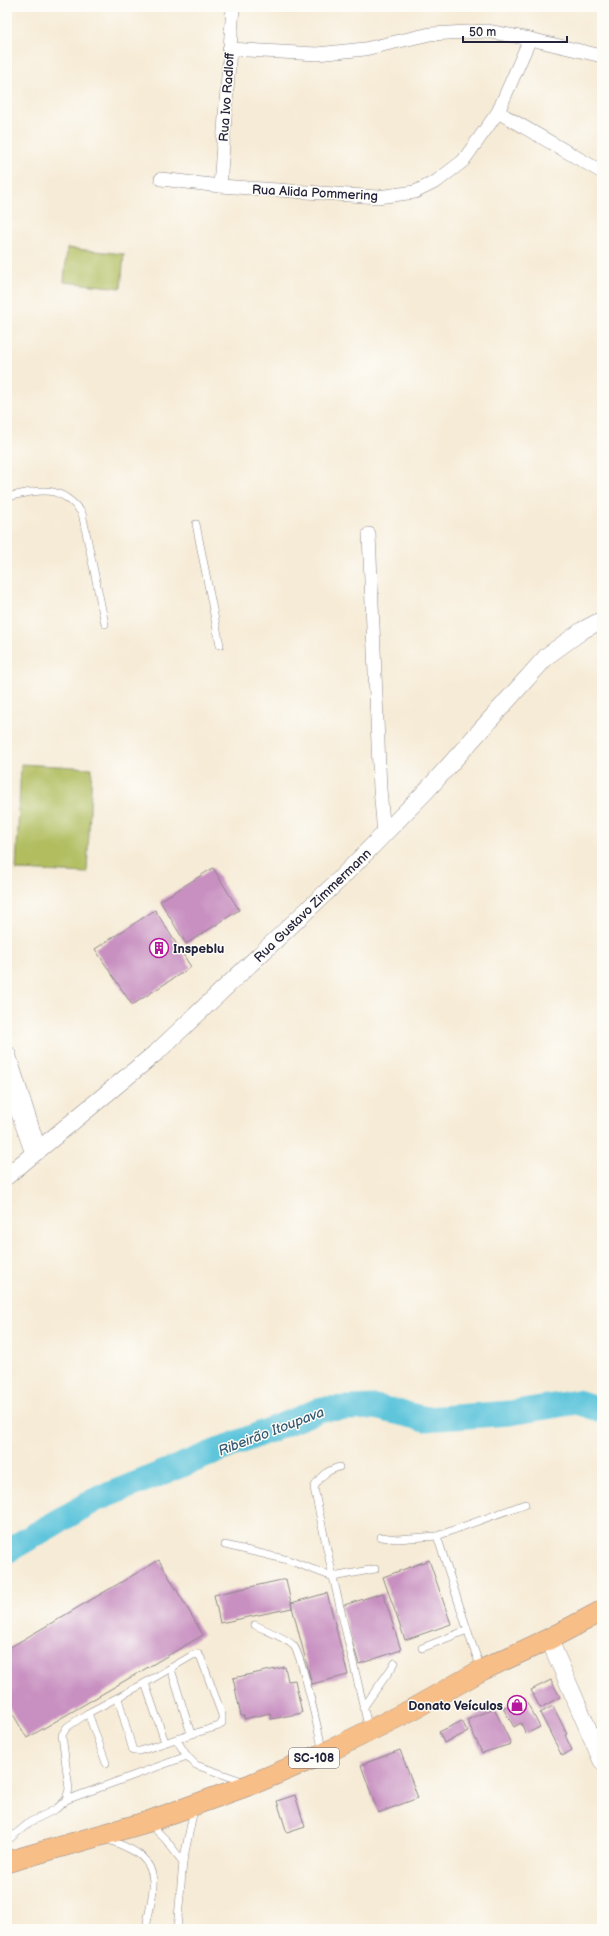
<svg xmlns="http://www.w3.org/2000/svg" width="609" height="1936" viewBox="0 0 609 1936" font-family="'Balsamiq Sans',sans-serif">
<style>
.green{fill:#b1bd5f;stroke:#6a704d}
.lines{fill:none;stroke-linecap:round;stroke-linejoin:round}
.river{stroke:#5fc5db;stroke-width:25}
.building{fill:#c890c1}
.service-casing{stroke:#8c8688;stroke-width:8}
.minor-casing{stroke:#8c8688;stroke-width:14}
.tertiary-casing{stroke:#8c8688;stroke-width:18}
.primary-casing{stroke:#8c8688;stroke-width:22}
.service{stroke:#fff;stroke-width:7}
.minor{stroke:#fff;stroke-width:13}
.tertiary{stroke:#fff;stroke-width:17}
.primary{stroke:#f7be88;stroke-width:21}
.labels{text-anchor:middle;stroke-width:3;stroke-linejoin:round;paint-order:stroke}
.shield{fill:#fdfcf7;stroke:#646373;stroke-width:1}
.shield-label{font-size:12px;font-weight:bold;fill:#22223b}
.street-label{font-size:13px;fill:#22223b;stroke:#fdfcf7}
.poi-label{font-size:13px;font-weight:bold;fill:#22223b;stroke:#fdfcf7;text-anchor:start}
.water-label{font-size:14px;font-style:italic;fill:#375b73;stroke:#fdfcf7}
</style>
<rect width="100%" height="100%" fill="#fdfcf7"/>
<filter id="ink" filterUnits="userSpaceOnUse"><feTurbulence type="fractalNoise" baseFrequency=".025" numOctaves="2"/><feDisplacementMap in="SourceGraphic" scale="8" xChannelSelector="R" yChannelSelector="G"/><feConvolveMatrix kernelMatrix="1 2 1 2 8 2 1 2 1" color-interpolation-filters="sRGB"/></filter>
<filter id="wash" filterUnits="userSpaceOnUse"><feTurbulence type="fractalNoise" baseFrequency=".012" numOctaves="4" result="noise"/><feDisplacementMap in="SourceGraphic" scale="16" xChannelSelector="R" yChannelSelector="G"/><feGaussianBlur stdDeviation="0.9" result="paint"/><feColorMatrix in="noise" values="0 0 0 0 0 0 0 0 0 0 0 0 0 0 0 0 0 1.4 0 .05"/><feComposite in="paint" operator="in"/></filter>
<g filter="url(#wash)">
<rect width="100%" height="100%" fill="#f6ebd6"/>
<g class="green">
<path d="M67,248L124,254L121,288L64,282Z"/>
<path d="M21,764L92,768L87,873L16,870Z"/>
</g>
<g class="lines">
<path class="river" d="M7,1551L95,1500L322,1409L375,1407L426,1419L510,1413L577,1402L602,1410"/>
</g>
<g id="blocks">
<g class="building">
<path d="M213,868L239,910L186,944L160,901Z"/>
<path d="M155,910L191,967L132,1005L95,949Z"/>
<path d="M159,1560L203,1635L27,1738L7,1704V1649Z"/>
<path d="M429,1560L451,1624L405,1640L383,1577Z"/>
<path d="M286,1579L292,1608L220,1623L214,1595Z"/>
<path d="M327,1593L348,1675L312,1684L291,1603Z"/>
<path d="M383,1593L401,1650L359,1664L341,1606Z"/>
<path d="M285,1667L288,1681L295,1680L302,1713L271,1719L270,1713L244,1719V1716H241L233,1678Z"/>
<path d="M551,1680L560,1697L540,1708L531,1690Z"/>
<path d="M524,1697L540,1727L526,1734L521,1723L514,1727L503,1708Z"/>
<path d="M553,1706L567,1734L565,1735L572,1750L562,1756L540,1713Z"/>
<path d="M494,1708L511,1744L482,1753L467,1720Z"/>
<path d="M462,1721L468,1732L444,1743L439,1732Z"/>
<path d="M400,1750L418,1798L378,1813L361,1765Z"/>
<path d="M295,1795L305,1827L287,1833L277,1801Z"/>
</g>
</g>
</g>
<g filter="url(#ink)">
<use href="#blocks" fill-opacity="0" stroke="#8c8688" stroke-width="1"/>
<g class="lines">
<defs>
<g id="service">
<path d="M7,497C39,490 59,483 82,513L105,624"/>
<path d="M196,524L220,645"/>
<path d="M7,1092L30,1157"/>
<path d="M339,1467C326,1471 320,1476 314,1488L333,1577L375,1569"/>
<path d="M381,1537L397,1539L437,1536"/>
<path d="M225,1545L288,1560L333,1577L369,1730"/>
<path d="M255,1625C267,1631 282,1636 293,1645C302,1653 319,1735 323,1752"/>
<path d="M422,1648L467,1630"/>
<path d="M481,1668L472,1644L437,1536L525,1504"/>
<path d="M171,1669L191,1734"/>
<path d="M145,1683L165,1742"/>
<path d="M118,1698L133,1751H140L176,1739"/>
<path d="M363,1708L395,1663"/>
<path d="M88,1713L106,1763"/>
<path d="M66,1800L187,1756"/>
<path d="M149,1823L166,1840L183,1862"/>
<path d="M105,1838C116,1843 132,1848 141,1856C163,1875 149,1905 146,1929"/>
<path d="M7,1841L30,1822L56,1809L66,1800L69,1789L62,1735L67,1727L88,1713L145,1683L193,1655L198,1654L201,1658L222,1715V1723L219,1726L176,1739L187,1756L196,1765L242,1781"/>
<path d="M177,1929L183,1862L194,1809"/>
</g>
<g id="minor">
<path d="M229,49L317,54L365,49L430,34L487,31L530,39L602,56"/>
<path d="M498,112L602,172"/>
<path d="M161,179L220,186L378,197L415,192L437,181L463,161L498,112L530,39"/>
<path d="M220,186L233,7"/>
<path d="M369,534L380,789L384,834"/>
</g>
<g id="tertiary">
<path d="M7,1054L38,1151"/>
<path d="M7,1176L158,1051L338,881L428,789L547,656L583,630L602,620"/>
<path d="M549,1639L602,1761"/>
</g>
<path id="primary" d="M7,1862L147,1822L252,1784L323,1754L411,1710L482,1670L549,1639L602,1611"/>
</defs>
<use href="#service" class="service-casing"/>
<use href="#minor" class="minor-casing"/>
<use href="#tertiary" class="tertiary-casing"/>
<use href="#primary" class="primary-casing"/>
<use href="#service" class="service"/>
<use href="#minor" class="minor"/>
<use href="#tertiary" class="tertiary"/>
<use href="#primary" class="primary"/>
</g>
</g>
<defs>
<symbol id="building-ring" viewBox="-11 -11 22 22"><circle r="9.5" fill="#fdfcf7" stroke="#b5179e" stroke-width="1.5"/><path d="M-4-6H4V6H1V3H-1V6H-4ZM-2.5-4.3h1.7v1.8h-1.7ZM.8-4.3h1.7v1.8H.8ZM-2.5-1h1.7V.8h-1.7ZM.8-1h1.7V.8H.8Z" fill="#b5179e"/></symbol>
<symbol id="shop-ring" viewBox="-11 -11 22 22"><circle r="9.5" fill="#fdfcf7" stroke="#b5179e" stroke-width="1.5"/><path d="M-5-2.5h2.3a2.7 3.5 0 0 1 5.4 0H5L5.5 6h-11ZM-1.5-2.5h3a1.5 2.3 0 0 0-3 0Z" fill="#b5179e"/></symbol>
</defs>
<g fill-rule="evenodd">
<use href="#building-ring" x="148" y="937" width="22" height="22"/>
<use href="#shop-ring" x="506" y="1694" width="22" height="22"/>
</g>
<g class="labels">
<rect class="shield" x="289" y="1748" width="50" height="20" rx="3"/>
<g class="shield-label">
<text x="314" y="1762">SC-108</text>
</g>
<g class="street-label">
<text transform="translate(226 97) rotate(-86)" y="5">Rua Ivo Radloff</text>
<text transform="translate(315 192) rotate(3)" y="5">Rua Alida Pommering</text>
<text transform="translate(312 905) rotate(-44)" y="5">Rua Gustavo Zimmermann</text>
</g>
<g class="poi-label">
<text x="173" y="953">Inspeblu</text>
<text x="503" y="1710" text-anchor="end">Donato Veículos</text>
</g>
<g class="water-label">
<text transform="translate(271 1431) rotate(-21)" y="5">Ribeirão Itoupava</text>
</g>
</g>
<rect width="609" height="1936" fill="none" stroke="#fdfcf7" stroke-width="24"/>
<path d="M463 36v6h104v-6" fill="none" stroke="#22223b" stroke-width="2"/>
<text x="469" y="36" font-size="12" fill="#22223b" stroke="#fdfcf7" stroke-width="3" paint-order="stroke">50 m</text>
</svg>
